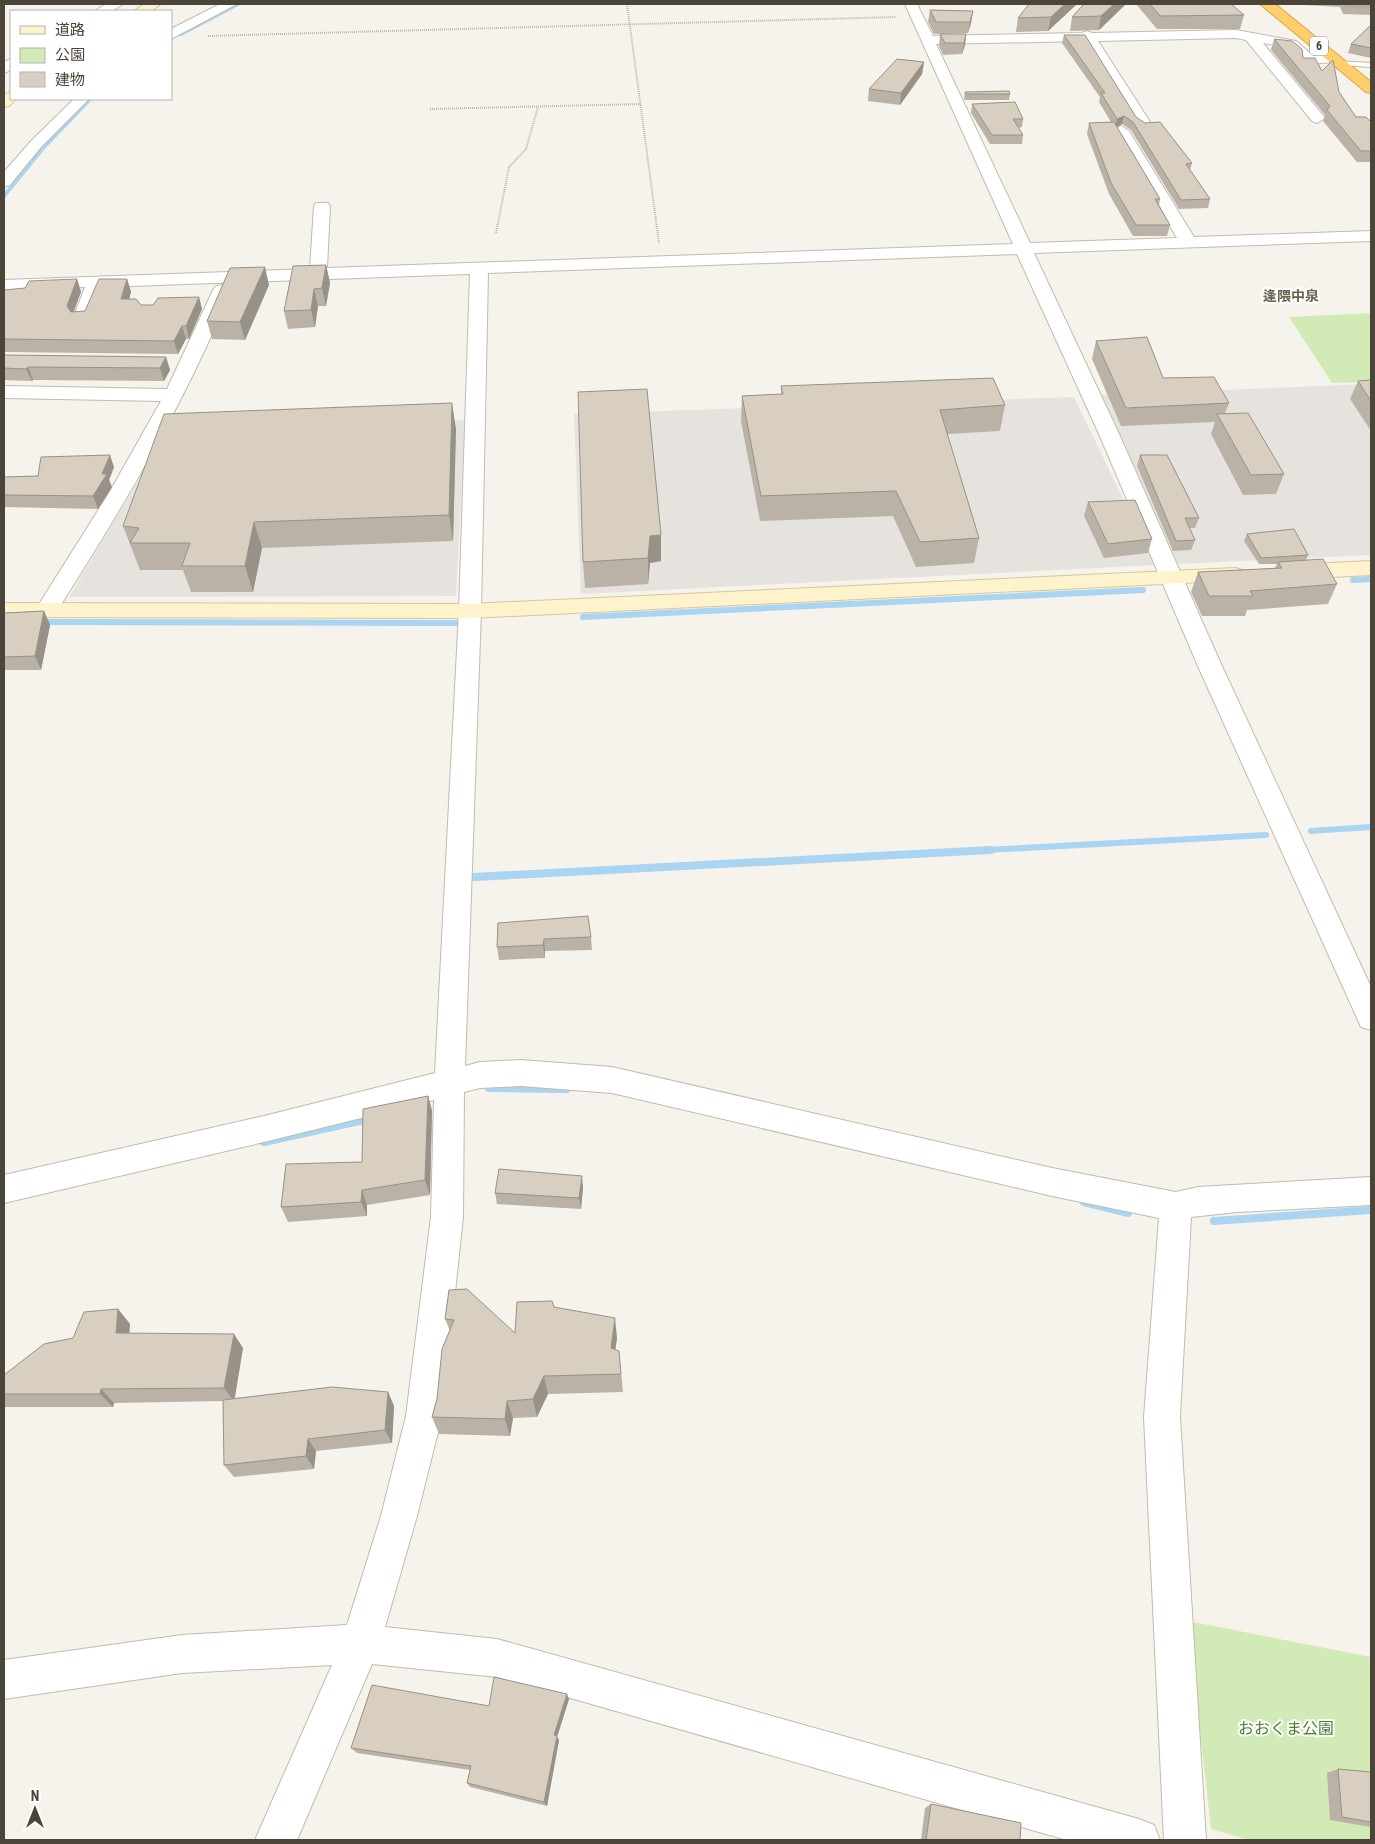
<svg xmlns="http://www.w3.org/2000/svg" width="1375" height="1844" viewBox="0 0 1375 1844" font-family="'Roboto Condensed','Noto Sans JP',sans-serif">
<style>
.industrial{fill:#e6e2dd}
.green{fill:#d2eab5}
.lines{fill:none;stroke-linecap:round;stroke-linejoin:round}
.stream-far2{stroke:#a9d4f2;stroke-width:4}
.stream-far1{stroke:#a9d4f2;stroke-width:6}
.stream{stroke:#a9d4f2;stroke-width:8}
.lane-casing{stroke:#c2bbae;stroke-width:2}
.street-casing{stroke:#c2bbae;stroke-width:2}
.secondary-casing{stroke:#d6c79b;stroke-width:2}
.highway-casing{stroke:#e0a43c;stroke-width:2}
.path{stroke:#c4b79f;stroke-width:2;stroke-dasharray:1 1;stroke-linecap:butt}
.lane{fill:#fff;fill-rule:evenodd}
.street{fill:#fff;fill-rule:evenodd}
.secondary{fill:#fff3cd;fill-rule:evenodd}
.highway{fill:#ffcf6e;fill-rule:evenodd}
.wall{fill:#bab2a6}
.shaded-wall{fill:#979187}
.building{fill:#d8cfc1;stroke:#979187}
.labels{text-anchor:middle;stroke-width:4;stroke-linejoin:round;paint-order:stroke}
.shield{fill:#fff;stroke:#817c74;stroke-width:1}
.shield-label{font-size:12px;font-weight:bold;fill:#4b4439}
.far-quarter-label{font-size:14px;font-weight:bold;fill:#6e6250;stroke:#fff}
.near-park-label{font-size:16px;fill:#4a7f2a;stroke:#fff}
</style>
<rect width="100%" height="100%" fill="#f6f3ec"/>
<g class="industrial">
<path d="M1371,384V555L1178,564L1100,395Z"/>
<path d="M1074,397L1155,565L581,594L574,414Z"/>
<path d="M465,420L456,596L69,597L167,433Z"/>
</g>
<g class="green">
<path d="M1371,313V382L1332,383L1289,317Z"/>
<path d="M1188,1621L1371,1657V1840H1249L1211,1829Z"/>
</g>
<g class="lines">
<g class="stream-far2">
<path d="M181,34L238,4"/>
<path d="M4,196L43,148L90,99"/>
</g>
<g class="stream-far1">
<path d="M1353,580L1371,579"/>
<path d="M583,617L1143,590"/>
<path d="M41,622L456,623"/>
<path d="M1311,831L1371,827"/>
<path d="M967,851L1266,835"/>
</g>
<g class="stream">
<path d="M474,877L991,850"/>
<path d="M489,1088L567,1089"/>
<path d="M264,1142L373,1118"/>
<path d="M1084,1202L1128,1213"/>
<path d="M1214,1221L1371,1210"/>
</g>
<defs>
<path id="lane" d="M1337,61L1371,63V67L1340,65Z"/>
<g id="street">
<path d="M106,4H123L112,11H95Z"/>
<path d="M220,4H237L171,39V29Z"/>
<path d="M905,4H917L933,36L1082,33L1087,31L1092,33L1236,30L1296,41L1312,55L1334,54L1341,58L1334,62L1309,64L1304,63L1287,47L1263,43L1325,118L1317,123L1312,121L1246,40L1236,38L1098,41L1152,125L1144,130L1136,125L1084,41L936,44L1030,243L1177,238L1113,131L1121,126L1129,131L1194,237L1371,231V241L1034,253L1119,434L1221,664L1371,987V1030L1361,1027L1357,1018L1197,664L1099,434L1017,254L488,273L481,611L465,1066L480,1062L521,1060L612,1067L1052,1168L1176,1192L1198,1187L1371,1177V1205L1237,1212L1191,1217L1180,1417L1206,1840H1164L1144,1417L1159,1218L1052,1196L612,1093L521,1086L480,1088L464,1092L463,1217L442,1416L417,1516L385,1627L497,1639L1139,1819L1154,1825L1160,1840H1067L497,1677L372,1664L297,1840H255L332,1665L182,1673L4,1699V1660L182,1635L347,1625L381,1516L406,1416L431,1217L434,1100L264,1142L4,1203V1175L264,1116L435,1073L459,611L470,274L103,287L91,319L88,323H76L73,319L85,287L4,290V280L310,269L314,206L316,203H328L330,206L327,268L1013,244Z"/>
<path d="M11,59V70L4,73V62Z"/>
<path d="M74,99H89L41,147L10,185L4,187V172L31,141Z"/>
<path d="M222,285L228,286L231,290C184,405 122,509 55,614L47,616L39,614L36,609L109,493L161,401L4,398V386L167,389L213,290L216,286Z"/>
</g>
<g id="secondary">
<path d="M144,4H161L151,11H134Z"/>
<path d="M11,92V99H16L9,106L4,107V95Z"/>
<path d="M1371,561V575L1293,579L1285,577L1282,572L1285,567L1293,565Z"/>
<path d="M1235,568L1243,570L1246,575L1243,580L470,618L4,617V603L470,604Z"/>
</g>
<path id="highway" d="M1260,4H1275L1371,82V93L1366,92Z"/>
</defs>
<use href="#lane" class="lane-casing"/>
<use href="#street" class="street-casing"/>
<use href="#secondary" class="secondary-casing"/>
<use href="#highway" class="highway-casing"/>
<g class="path">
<path d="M627,4L659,243"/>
<path d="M208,36L896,17"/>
<path d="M430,109L641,104"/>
<path d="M496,233L509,167L526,149L538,107"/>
</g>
<use href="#lane" class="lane"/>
<use href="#street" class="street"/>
<use href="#secondary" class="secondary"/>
<use href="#highway" class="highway"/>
</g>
<g class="wall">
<path d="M1029,4H1077L1048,31L1016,32L1018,18Z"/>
<path d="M1084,4H1126L1099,30L1070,31L1072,17Z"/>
<path d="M1136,4H1231L1244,15L1240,29H1157Z"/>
<path d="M1287,4H1371V15L1343,14L1340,7Z"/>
<path d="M930,10L973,11L971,23L968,33L934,34L928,22Z"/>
<path d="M1371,25V58L1348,53L1351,44Z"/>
<path d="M940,34H966L965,45L962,54L943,55L939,46Z"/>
<path d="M1064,35L1136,117L1192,163L1190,170L1210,199L1208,208L1179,209L1131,130L1122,124L1117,127L1160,199L1159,205L1170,225L1167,236H1133L1109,194L1087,134L1089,123L1111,122L1099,102L1100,97L1062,43Z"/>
<path d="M1274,39L1303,58L1339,92L1356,117L1371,122V162H1357L1323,121L1325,115L1271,50Z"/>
<path d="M924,62L922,74L900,105L868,101L869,89Z"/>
<path d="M965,92L1010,94L1009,100H965L964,98Z"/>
<path d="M972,104L1023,119L1022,127L1019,128L1023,135L1022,144H990L971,113Z"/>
<path d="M326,265L330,283L326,306H318L315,327L288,329L284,311Z"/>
<path d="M77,279L81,292L74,312L85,311L127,279L131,292L129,299L141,305H153L199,297L202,309L189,339H186L178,354L4,352V290L25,288Z"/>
<path d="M269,285L245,340L212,339L207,321Z"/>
<path d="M1096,341L1163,378L1229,403L1225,413L1284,474L1276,494L1243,495L1211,434L1215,422L1121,426L1092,359Z"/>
<path d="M4,355L166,357L170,370L164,381L33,380L32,381L4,380Z"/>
<path d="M1371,380V431L1350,399L1358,381Z"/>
<path d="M781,386L1005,405L1000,431L947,434L979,538L974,563L916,567L893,516L760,521L741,421L742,396L781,394Z"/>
<path d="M456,429L453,541L262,548L253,592H191L183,570H140L123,526Z"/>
<path d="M1140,455L1199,518L1195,528H1189L1195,540L1191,550L1173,551L1137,466Z"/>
<path d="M114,467L109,480L112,487L98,509L4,507V477L38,476Z"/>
<path d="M1088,502L1152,539L1148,553L1104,558L1084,516Z"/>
<path d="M1247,534L1308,555L1306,560L1337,584L1328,604L1247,610L1245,616H1202L1191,592L1198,572L1275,568L1277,564H1259L1244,541Z"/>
<path d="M661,535V561L650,563L648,584L585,588L583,562Z"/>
<path d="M44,611L50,625L41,670H4V613Z"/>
<path d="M498,923L591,937L592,950L545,951V958L499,960L497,947Z"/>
<path d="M428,1096L432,1111L430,1195L367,1205V1216L288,1222L281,1207L362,1162Z"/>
<path d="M583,1187L581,1209L497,1204L495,1193Z"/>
<path d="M449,1290L515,1333L617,1338L615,1350L619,1351L623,1392L548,1394L537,1417L513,1418L510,1436L439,1434L432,1417L437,1399L450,1331L445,1319Z"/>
<path d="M118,1309L130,1324L129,1333L243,1348L235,1398L388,1392L394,1406L392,1443L316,1451L314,1469L234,1477L224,1465L223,1401L114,1403L113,1407H4V1375L73,1338Z"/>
<path d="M569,1699L557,1737L559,1740L547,1806L470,1787L467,1783L470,1770L357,1753L351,1748L489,1706Z"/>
<path d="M1338,1769L1371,1772V1827L1330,1820L1327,1773Z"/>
<path d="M931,1804L1020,1840H921L925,1808Z"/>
</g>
<g class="shaded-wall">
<path d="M1065,4H1077L1048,31L1051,17Z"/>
<path d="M1114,4H1126L1099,30L1101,16Z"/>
<path d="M973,11L971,23L968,33L970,22Z"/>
<path d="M966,34L965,45L962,54L964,43Z"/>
<path d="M924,62L922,74L900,105L901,93Z"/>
<path d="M1124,116L1122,124L1115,128L1117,119Z"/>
<path d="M326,265L330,283L326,306L322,288Z"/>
<path d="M265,267L269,285L245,340L240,322Z"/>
<path d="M77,279L81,292L71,318L67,306Z"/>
<path d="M127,279L131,292L126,312L121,299Z"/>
<path d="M314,289L318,306L315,327L311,310Z"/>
<path d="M199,297L202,309L189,339L186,326Z"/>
<path d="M182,326L186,339L178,354L174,341Z"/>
<path d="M166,357L170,370L164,381L160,368Z"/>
<path d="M28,367L33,380L32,381L26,369Z"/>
<path d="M452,403L456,429L453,541L449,515Z"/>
<path d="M110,455L114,467L109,480L112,487L98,509L93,496Z"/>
<path d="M254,522L262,548L253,592L245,566Z"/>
<path d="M661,535V561L650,563L648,584V558L650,536Z"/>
<path d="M44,611L50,625L41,670L35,656Z"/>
<path d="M544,939L545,951V958L543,945Z"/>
<path d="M428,1096L432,1111L430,1195L425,1180Z"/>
<path d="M582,1176L583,1187L581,1209L579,1198Z"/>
<path d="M362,1190L367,1205V1216L361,1202Z"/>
<path d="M118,1309L130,1324L128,1348L116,1333Z"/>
<path d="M615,1318L617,1338L613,1366L611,1348Z"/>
<path d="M234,1334L243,1348L234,1401L224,1388Z"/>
<path d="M544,1376L548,1394L537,1417L533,1399Z"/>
<path d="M101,1389L114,1403L113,1407L100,1394Z"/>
<path d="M388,1392L394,1406L392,1443L385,1430Z"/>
<path d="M507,1401L513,1418L510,1436L505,1419Z"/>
<path d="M308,1439L316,1451L314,1469L306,1456Z"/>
<path d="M567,1694L569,1699L557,1737L559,1740L547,1806L544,1802L554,1735Z"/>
</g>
<g class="building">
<path d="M1029,4H1065L1051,17L1018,18Z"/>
<path d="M1084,4H1114L1101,16L1072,17Z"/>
<path d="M1150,4H1231L1244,15L1160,16Z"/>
<path d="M1345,4H1371V6H1346Z"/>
<path d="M930,10L973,11L970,22H936Z"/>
<path d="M1371,25V48L1351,44Z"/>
<path d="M940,34H966L964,43H945Z"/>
<path d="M1064,35H1085L1136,117L1145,123L1160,122L1192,163L1186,164L1210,199L1181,200L1133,122L1124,116L1117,119L1101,93H1105Z"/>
<path d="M1274,39L1292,41L1302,49L1303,58H1315L1322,71L1333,60L1339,92L1356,117H1366L1371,122V151H1361L1327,110L1330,106Z"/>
<path d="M897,59L924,62L901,93L869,89Z"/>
<path d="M1009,91L1010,94H966L965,92Z"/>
<path d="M1015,102L1023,119H1013L1023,135H992L972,104Z"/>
<path d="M1114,122L1160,199H1155L1170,225H1136L1111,183L1089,123Z"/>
<path d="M326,265L322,288L314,289L311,310L284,311L293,266Z"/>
<path d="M265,267L240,322L207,321L230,268Z"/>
<path d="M77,279L67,306L71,312L85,311L99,279H127L121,299H136L141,305H153L158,298L199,297L186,326H182L174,341L4,339V290L25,288L29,281Z"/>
<path d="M1147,337L1163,378L1214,377L1229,403L1126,408L1096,341Z"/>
<path d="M4,355L166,357L160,368L28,367L26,369L4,368Z"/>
<path d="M993,378L1005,405L940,410L979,538L920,542L896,491L761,496L742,396L783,394L781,386Z"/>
<path d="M1371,380V401L1358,381Z"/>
<path d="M647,389L661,535L650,536L648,558L583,562L578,392Z"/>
<path d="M452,403L449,515L254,522L245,566H182L190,543H130L139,528L123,526L164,414Z"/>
<path d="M1248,413L1284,474L1251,475L1217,414Z"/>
<path d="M110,455L102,474H107L93,496L4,495V477L38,476L41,457Z"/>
<path d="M1140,455H1167L1199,518H1185L1195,540L1176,541Z"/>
<path d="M1135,500L1152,539L1108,544L1088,502Z"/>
<path d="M1294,529L1308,555L1261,558L1247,534Z"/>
<path d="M1323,559L1337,584L1250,591L1253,596H1209L1198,572L1282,568L1278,562Z"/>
<path d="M44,611L35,656L4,657V613Z"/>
<path d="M588,916L591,937L544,939L543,945L497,947L498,923Z"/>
<path d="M428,1096L425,1180L362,1190L361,1202L281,1207L286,1164L362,1162L363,1109Z"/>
<path d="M499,1169L582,1176L579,1198L495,1193Z"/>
<path d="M467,1289L515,1333L517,1302L552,1301L554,1307L615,1318L611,1348L619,1351L621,1374L544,1376L533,1399L507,1401L505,1419L432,1417L437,1399L442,1349L454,1320L445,1319L449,1290Z"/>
<path d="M118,1309L116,1333L234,1334L224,1388L101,1389L100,1394H4V1375L44,1344L73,1338L84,1312Z"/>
<path d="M332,1387L388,1392L385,1430L308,1439L306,1456L224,1465L223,1400Z"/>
<path d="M494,1677L567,1694L554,1735L557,1736L544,1802L467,1783L471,1766L351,1748L372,1685L489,1706Z"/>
<path d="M1338,1769L1371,1772V1822L1342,1817Z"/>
<path d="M931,1804L1021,1823L1020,1840H926Z"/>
</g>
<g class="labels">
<rect class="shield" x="1310" y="36.5" width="18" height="19" rx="4"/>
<g class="shield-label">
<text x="1319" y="50">6</text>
</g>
<g class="far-quarter-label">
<text x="1291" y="301">逢隈中泉</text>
</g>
<g class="near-park-label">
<text x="1286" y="1734">おおくま公園</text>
</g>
</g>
<rect width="1375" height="1844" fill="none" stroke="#4b4439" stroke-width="10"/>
<rect x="10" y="10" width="162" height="90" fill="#ffffff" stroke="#b7b4b0"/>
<rect x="20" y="26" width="25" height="8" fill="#fff3cd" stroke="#b7b4b0"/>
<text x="55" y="35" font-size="15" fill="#4b4439">道路</text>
<rect x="20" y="48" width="25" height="15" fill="#d2eab5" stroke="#b7b4b0"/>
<text x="55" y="60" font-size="15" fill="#4b4439">公園</text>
<rect x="20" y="72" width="25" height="15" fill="#d8cfc1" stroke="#b7b4b0"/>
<text x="55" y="85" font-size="15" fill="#4b4439">建物</text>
<g transform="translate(35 1809)" stroke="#ffffff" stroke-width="4" paint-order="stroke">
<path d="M0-4L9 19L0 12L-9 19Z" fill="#4b4439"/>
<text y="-8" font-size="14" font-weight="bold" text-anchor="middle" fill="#4b4439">N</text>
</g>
</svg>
